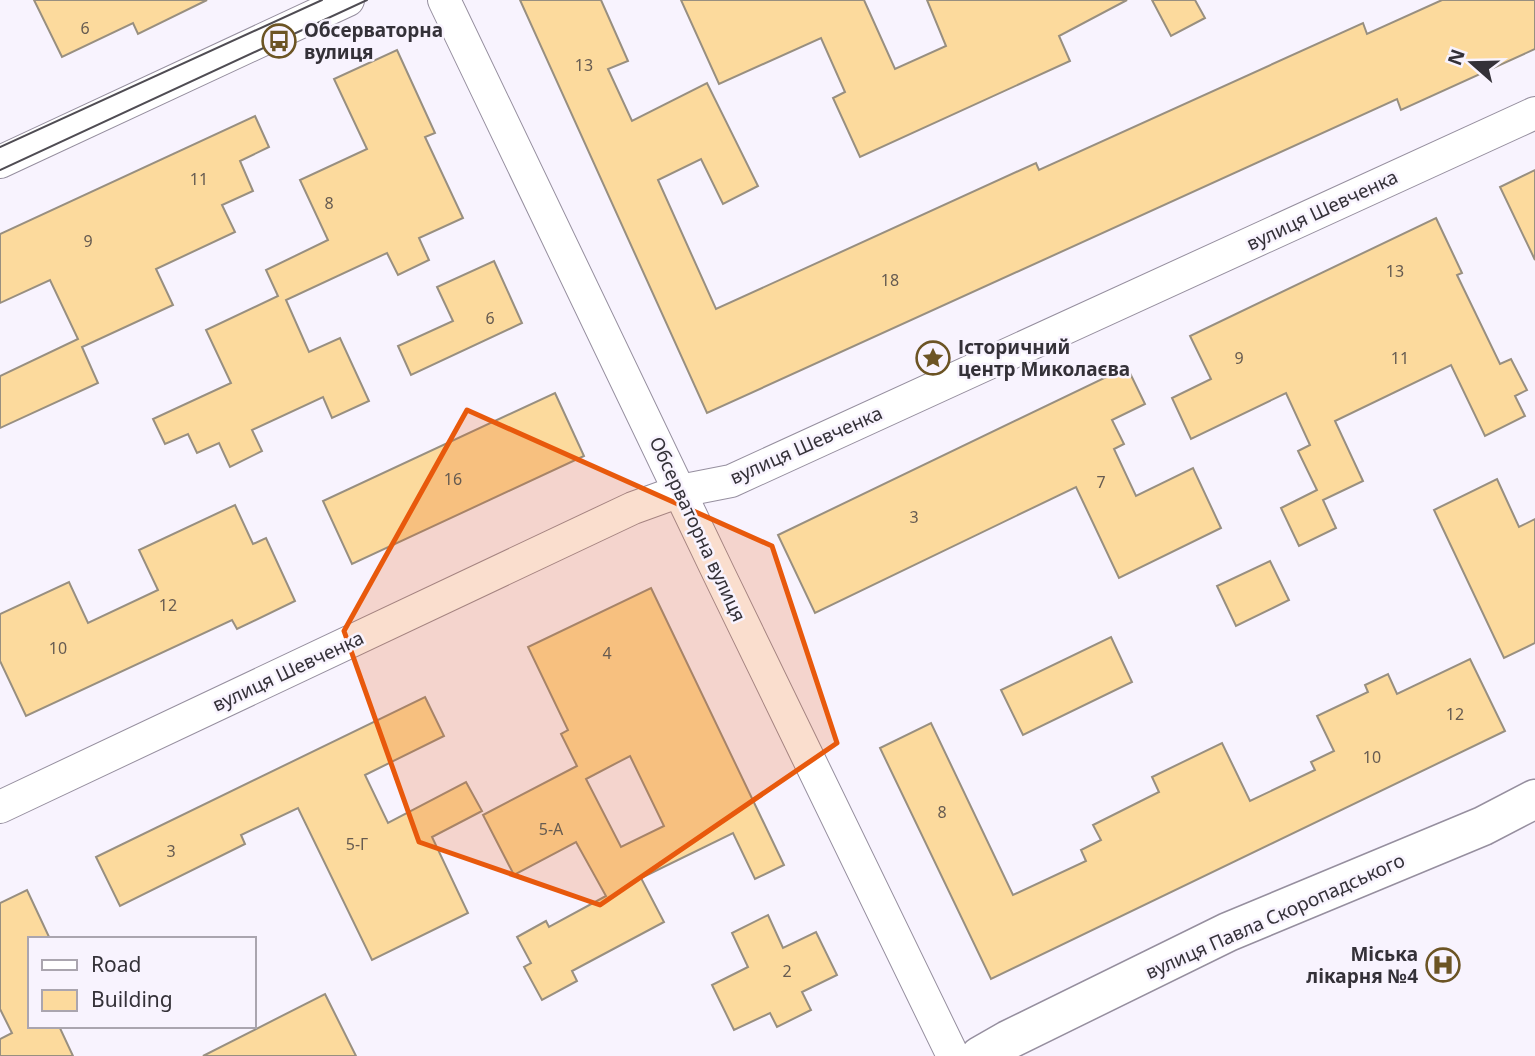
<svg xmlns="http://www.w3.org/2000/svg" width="1535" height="1056" viewBox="0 0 1535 1056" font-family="'Noto Sans',sans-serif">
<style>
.building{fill:#fcda9d;stroke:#988f80;stroke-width:2;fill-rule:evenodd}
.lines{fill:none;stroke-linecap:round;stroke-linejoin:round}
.minor-casing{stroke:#968f9f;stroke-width:34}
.tertiary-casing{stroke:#968f9f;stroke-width:41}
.minor{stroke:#fff;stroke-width:32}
.tertiary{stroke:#fff;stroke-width:38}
.tram{stroke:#4f4c53;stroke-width:2}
.marked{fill:#e8590c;fill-opacity:0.2;stroke:#e8590c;stroke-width:5;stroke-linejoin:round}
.labels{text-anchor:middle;stroke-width:5;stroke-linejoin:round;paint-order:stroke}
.number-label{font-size:16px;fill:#665b51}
.poi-label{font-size:19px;font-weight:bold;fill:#343138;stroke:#f8f3fe;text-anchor:start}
.street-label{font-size:19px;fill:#343138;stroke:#f8f3fe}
</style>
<rect width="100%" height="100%" fill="#f8f3fe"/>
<g class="building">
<path d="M34,0H207L138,34L133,23L62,57Z"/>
<path d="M520,0H601L628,61L608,69L632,121L707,83L758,186L723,204L701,159L658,180L716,309L1036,163L1039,170L1363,23L1367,34L1442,0H1535V49L1401,110L1397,99L707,413Z"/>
<path d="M681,0H864L895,69L946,46L927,0H1127L1059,36L1070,61L860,157L833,98L845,92L821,38L719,84Z"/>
<path d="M1152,0H1195L1205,18L1171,36Z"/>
<path d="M397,50L435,133L425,137L463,218L419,238L429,260L398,275L387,253L286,300L309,352L340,338L369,401L332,418L323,397L252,430L262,451L230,467L219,443L197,453L188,434L165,444L153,419L231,383L206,330L278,296L266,270L328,240L300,180L367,149L334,79Z"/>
<path d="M255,116L269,147L240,161L253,191L222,205L235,232L156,269L173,305L82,347L98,383L0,428V376L78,339L50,280L0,303V234Z"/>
<path d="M1535,170V260L1500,187Z"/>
<path d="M1436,218L1462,273L1457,275L1500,364L1511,359L1527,390L1515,396L1525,416L1485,436L1451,365L1335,421L1363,481L1323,500L1336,528L1299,546L1281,508L1317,490L1298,451L1310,445L1286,393L1191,439L1172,398L1211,379L1190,336Z"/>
<path d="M494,261L522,323L411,375L398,346L453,321L437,287Z"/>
<path d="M1127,367L1145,404L1112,420L1124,444L1114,449L1136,496L1193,468L1221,528L1119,578L1076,487L815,613L778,535Z"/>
<path d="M555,393L584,456L352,564L323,501Z"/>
<path d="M1497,479L1519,527L1535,519V643L1504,658L1434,510Z"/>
<path d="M235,505L253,544L266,538L295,601L237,629L232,620L26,716L0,661V614L69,582L88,623L158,590L139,550Z"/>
<path d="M1270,561L1289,600L1236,626L1217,586Z"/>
<path d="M651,588L784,865L755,879L733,833L641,878L664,922L572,971L577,981L542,1000L524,967L531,963L517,937L546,921L549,927L606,896L576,842L514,875L483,815L577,766L561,734L568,730L528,647ZM630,756L664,826L621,847L586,779Z"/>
<path d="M1111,637L1132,682L1023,735L1001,690Z"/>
<path d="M1470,659L1505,731L991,979L880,748L931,723L1013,895L1086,861L1081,850L1101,840L1093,825L1159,792L1152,777L1222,743L1250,801L1315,770L1311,762L1334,751L1317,716L1368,692L1365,685L1388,674L1397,694Z"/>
<path d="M425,697L444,736L365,775L388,823L466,782L482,811L432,837L468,913L372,960L298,808L241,835L245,844L120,906L96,857Z"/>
<path d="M27,890L50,939H30V1026H59L73,1056H0V1039L12,1033L0,1009V903Z"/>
<path d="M768,915L783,948L816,932L837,975L802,992L811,1010L777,1027L770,1013L734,1030L712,985L748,967L732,933Z"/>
<path d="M325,994L356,1056H203Z"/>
</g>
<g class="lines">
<defs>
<g id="minor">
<path d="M444,0L719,574L953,1056"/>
<path d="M0,162L348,0"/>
<path d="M0,807L633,508L680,491L731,481L1535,113"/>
</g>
<path id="tertiary" d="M980,1056L1008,1040L1228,932L1483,826L1535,799"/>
</defs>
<use href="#minor" class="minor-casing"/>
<use href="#tertiary" class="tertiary-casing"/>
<use href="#minor" class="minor"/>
<use href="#tertiary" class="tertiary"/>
<g class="tram">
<path d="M0,147L322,0"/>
<path d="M0,170L367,0"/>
</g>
</g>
<path class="marked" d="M467,410L772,546L837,743L600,905L419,842L344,631Z"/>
<defs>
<symbol id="bus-ring" viewBox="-11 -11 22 22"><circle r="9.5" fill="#f8f3fe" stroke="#6c5424" stroke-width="1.5"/><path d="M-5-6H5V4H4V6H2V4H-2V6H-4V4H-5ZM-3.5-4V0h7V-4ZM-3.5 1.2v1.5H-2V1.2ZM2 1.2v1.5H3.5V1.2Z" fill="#6c5424"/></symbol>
<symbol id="sight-ring" viewBox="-11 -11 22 22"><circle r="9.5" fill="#f8f3fe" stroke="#6c5424" stroke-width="1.5"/><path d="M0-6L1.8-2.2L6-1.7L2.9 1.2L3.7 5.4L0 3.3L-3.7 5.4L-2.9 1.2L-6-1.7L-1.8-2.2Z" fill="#6c5424"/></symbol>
<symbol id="hospital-ring" viewBox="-11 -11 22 22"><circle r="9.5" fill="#f8f3fe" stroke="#6c5424" stroke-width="1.5"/><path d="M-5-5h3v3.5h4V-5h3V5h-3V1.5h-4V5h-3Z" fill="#6c5424"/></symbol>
</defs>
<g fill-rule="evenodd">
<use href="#bus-ring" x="260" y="22" width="38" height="38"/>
<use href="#sight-ring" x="914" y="339" width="38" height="38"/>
<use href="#hospital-ring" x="1424" y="946" width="38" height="38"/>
</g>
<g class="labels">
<g class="number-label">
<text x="85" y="34">6</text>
<text x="584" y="71">13</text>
<text x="199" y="185">11</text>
<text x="329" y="209">8</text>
<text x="88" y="247">9</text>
<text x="1395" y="277">13</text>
<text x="890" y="286">18</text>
<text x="490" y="324">6</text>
<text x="1239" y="364">9</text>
<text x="1400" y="364">11</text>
<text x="453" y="485">16</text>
<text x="1101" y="488">7</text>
<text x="914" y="523">3</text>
<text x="168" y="611">12</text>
<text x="58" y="654">10</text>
<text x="607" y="659">4</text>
<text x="1455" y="720">12</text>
<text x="1372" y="763">10</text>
<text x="942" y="818">8</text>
<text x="551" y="835">5-А</text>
<text x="357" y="850">5-Г</text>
<text x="171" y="857">3</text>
<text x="787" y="977">2</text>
</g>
<g class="poi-label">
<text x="304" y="37">Обсерваторна<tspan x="304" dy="22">вулиця</tspan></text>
<text x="958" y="354">Історичний<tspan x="958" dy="22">центр Миколаєва</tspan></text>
<text x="1418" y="961" text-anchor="end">Міська<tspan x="1418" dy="22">лікарня №4</tspan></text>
</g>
<g class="street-label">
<text transform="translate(1322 210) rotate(-25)" y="7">вулиця Шевченка</text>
<text transform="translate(806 445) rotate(-24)" y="7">вулиця Шевченка</text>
<text transform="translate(698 529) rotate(65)" y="7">Обсерваторна вулиця</text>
<text transform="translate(288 671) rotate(-25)" y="7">вулиця Шевченка</text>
<text transform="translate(1275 916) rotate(-24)" y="7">вулиця Павла Скоропадського</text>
</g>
</g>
<rect x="28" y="937" width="228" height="91" fill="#f8f3fe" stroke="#aaa5af" stroke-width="2"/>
<rect x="42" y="960" width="35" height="10" fill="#ffffff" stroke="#aaa5af" stroke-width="2"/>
<text x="91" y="972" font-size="21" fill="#343138">Road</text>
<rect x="42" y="990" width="35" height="21" fill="#fcda9d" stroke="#aaa5af" stroke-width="2"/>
<text x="91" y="1007" font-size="21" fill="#343138">Building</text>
<g transform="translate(1472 63) rotate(290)" stroke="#f8f3fe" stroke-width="5" paint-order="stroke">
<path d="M0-5L12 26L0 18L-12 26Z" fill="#343138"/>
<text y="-10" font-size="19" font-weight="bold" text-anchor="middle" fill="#343138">N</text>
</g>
</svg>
